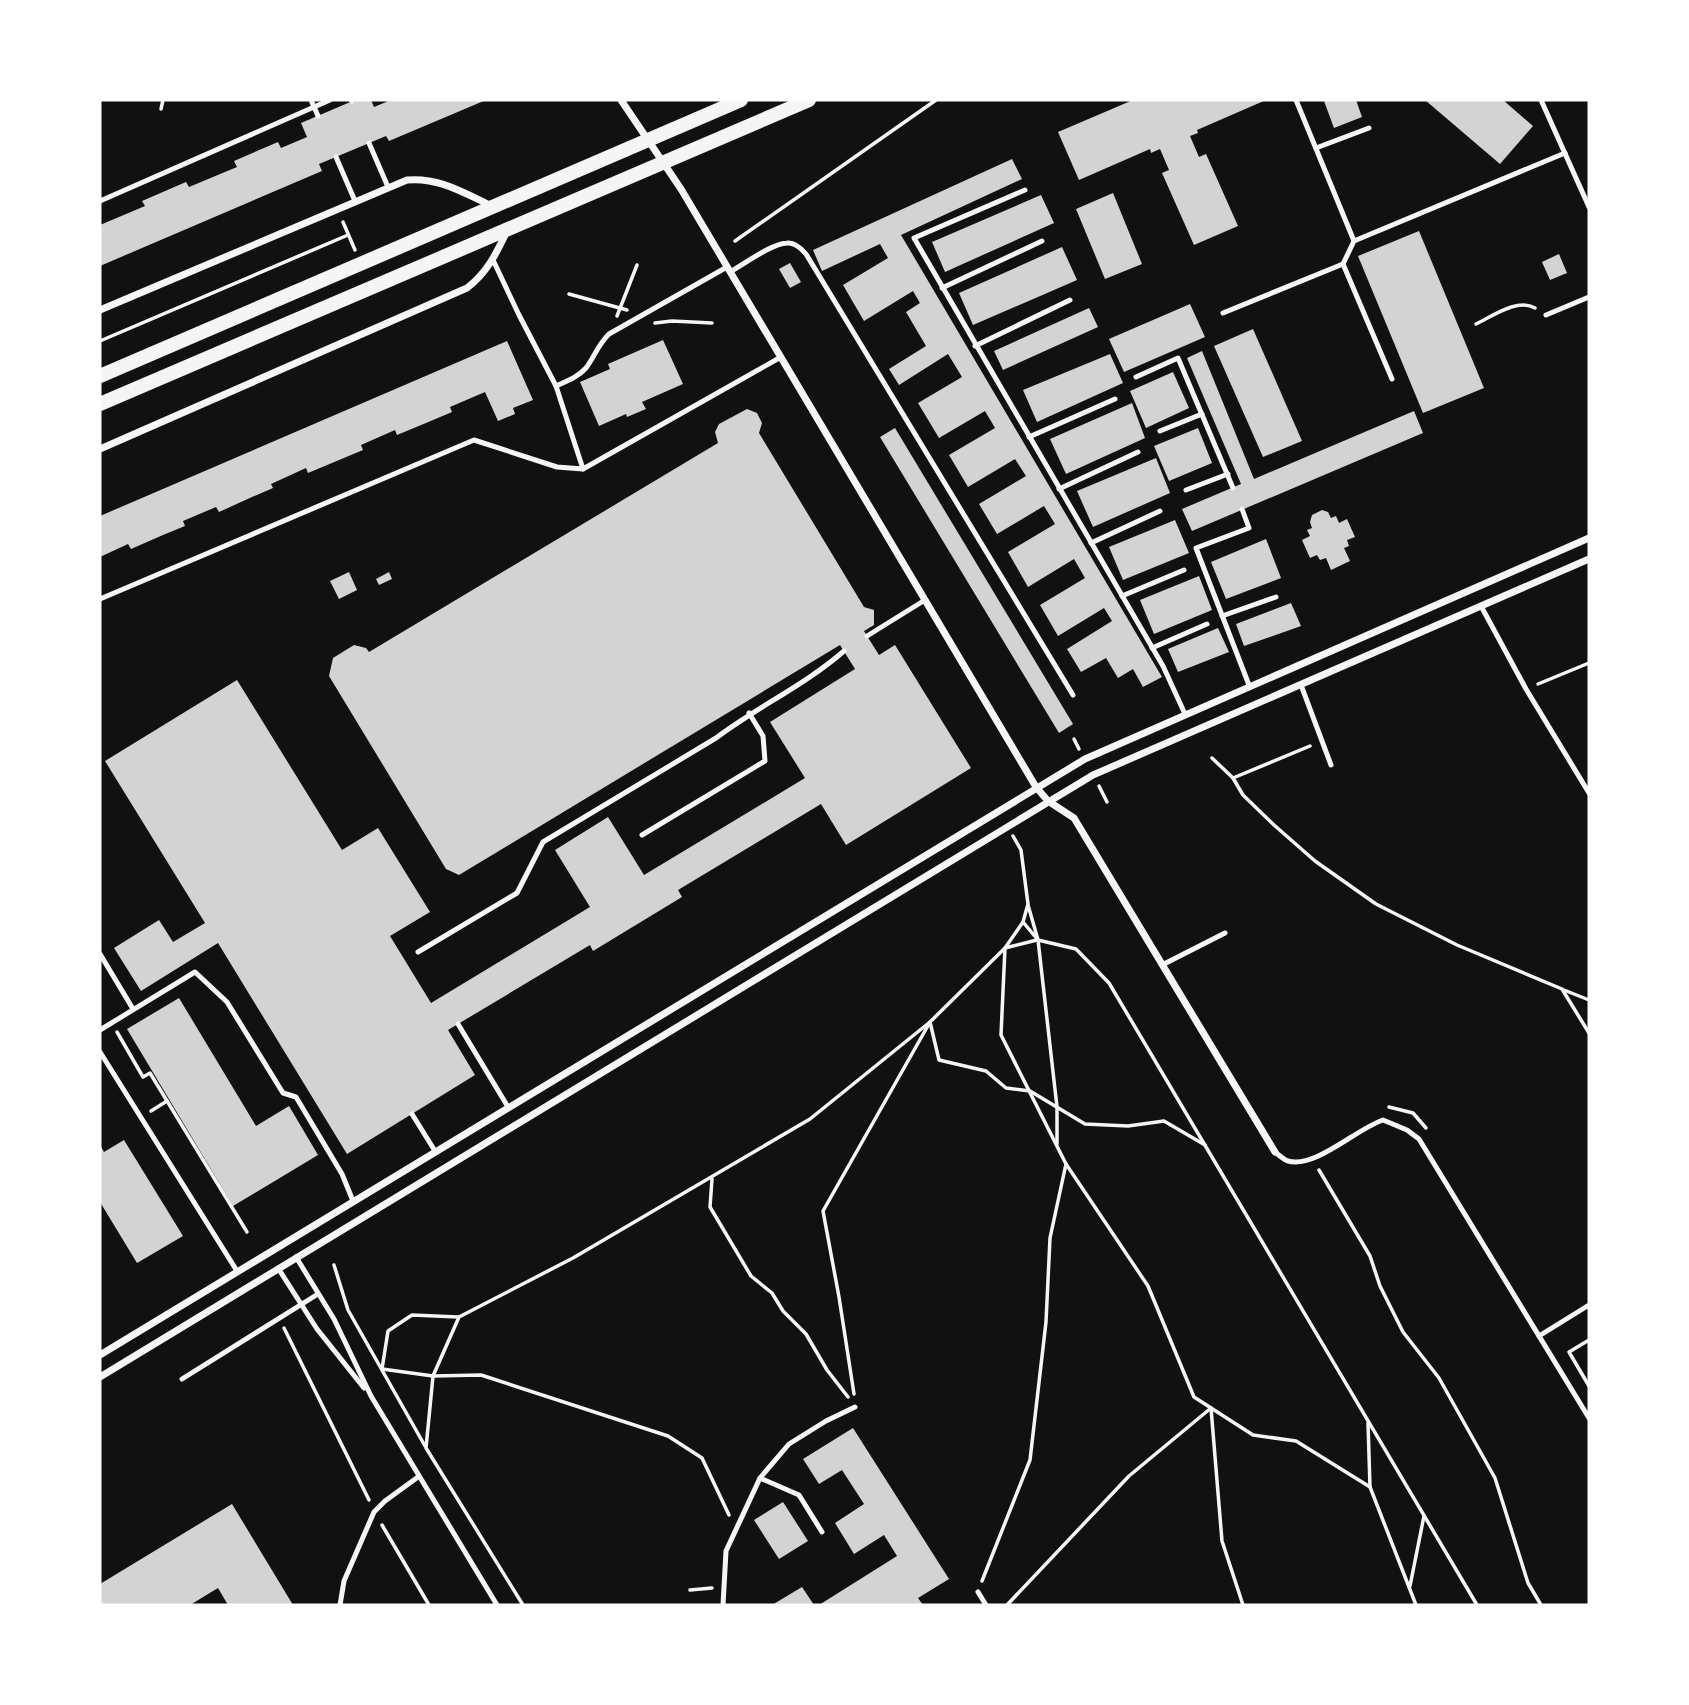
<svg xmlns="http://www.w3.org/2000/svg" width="1689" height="1705" viewBox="0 0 1689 1705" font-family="Arial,sans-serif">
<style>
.building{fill:#d3d3d3}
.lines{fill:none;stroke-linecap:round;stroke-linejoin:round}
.path{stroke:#f5f5f5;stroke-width:3.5}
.service{stroke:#f5f5f5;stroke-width:5}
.minor{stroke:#f5f5f5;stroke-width:7}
.secondary{stroke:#f5f5f5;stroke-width:14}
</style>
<rect width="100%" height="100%" fill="#111"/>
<g class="building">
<path d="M355,100H371L374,107L391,100H486L389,141L386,136L319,164L322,171L100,266V225L145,206L142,201L186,182L189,187L237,167L234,161L278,142L281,148L307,137L301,123Z"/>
<path d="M1133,100H1266L1197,130L1198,133L1190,136L1199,157L1206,154L1238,226L1194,245L1162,173L1169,170L1160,149L1151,153L1150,149L1079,180L1058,132Z"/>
<path d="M1356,100L1362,117L1334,128L1324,101Z"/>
<path d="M1425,100H1503L1533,126L1500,164Z"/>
<path d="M1012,159L1022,179L901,235L1162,677L1143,687L1133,669L1118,678L1106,658L1081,672L1067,649L1112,621L1104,608L1058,636L1040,605L1085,578L1074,559L1028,587L1008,552L1055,524L1044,506L997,534L979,504L1026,476L1015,459L968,487L949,455L995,428L985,411L939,438L918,403L962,377L948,354L899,385L889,369L926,346L906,312L920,303L913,291L864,321L843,285L888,258L880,244L822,271L813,250Z"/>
<path d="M1113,193L1142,264L1105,279L1076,209Z"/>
<path d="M1041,195L1054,223L945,272L932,242Z"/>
<path d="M1419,231L1484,388L1423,413L1358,256Z"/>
<path d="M1062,247L1077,280L973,325L959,293Z"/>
<path d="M1559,254L1567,273L1550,280L1542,262Z"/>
<path d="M790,263L801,282L790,288L779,269Z"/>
<path d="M1190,304L1205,337L1124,372L1109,339Z"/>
<path d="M1089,308L1098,327L1003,370L994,351Z"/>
<path d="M1253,329L1302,441L1263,457L1214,346Z"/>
<path d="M663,340L683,384L642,402L646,409L627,417L626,414L599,426L580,382L610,369L608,364Z"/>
<path d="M507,341L533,400L513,408L515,414L498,421L485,392L450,407L452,412L426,423L397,435L395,430L361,445L363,450L308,473L306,468L271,484L273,488L252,497L219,512L216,507L183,521L185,526L163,535L131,549L128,544L100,557V516Z"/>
<path d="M1202,351L1254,479L1414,411L1423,433L1192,531L1182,509L1241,484L1187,358Z"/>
<path d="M1110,354L1123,383L1037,422L1023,390Z"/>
<path d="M1173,372L1189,408L1146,428L1130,391Z"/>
<path d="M1132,403L1145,438L1066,474L1050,439Z"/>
<path d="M747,409L757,413L762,423L759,433L864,607L874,610V625L864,631L867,636L879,655L895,645L971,768L846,845L821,804L678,890L682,897L593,951L590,945L448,1030L475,1075L347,1154L218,943L141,991L114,948L159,920L173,942L205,923L105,761L237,680L342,850L378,828L430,912L390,936L431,1003L590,907L555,850L608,817L644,875L805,778L770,722L855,669L840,645L459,875L446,869L329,676L333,658L354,645L366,648L369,652L718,443L715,432L719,424Z"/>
<path d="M895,428L1073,724L1059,733L880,437Z"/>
<path d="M1198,428L1212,463L1169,481L1154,446Z"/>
<path d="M1156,458L1170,493L1093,527L1077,491Z"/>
<path d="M1322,510L1328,512L1331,518L1336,516L1339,523L1347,519L1355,537L1347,540L1349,546L1344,548L1350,561L1331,570L1326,558L1320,560L1317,555L1310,558L1302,540L1310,536L1307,530L1312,528L1310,522L1312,515Z"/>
<path d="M1175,520L1189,553L1123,580L1109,547Z"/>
<path d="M1266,539L1281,578L1226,599L1211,562Z"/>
<path d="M349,572L357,590L339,599L330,581Z"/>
<path d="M389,572L392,579L379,585L376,579Z"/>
<path d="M1199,576L1212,610L1154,634L1140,600Z"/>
<path d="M1291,603L1301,626L1244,646L1236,624Z"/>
<path d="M1218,628L1229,652L1178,672L1168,649Z"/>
<path d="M179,998L256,1126L289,1106L318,1155L233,1206L127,1029Z"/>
<path d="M124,1140L183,1236L137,1263L100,1202V1145L104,1152Z"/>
<path d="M853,1428L949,1579L918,1598L923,1605H819L897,1556L884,1535L854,1554L835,1523L864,1504L842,1470L819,1484L803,1459Z"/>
<path d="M783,1502L808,1541L779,1559L754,1520Z"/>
<path d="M232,1504L293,1605H228L218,1588L190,1605H100V1584Z"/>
<path d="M802,1587L814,1605H772Z"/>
</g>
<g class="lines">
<g class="path">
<path d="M161,109L163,100"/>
<path d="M343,222L355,250"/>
<path d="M735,241L936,100"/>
<path d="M569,294L627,310"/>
<path d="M617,316L637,265"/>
<path d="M655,323L672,321L712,323"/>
<path d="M1476,324C1493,316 1517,298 1535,308"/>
<path d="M100,341L348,235"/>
<path d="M1538,684L1589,663"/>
<path d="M1074,739L1079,749"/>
<path d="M1310,746L1233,778L1243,795L1274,825L1315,861L1376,904L1457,945L1562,989L1589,1033"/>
<path d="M1212,758L1233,778"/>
<path d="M1099,786L1107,802"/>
<path d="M1013,836L1021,850L1028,904L1023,922L1005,948L1001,1035L1066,1164L1148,1286L1194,1397L1253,1435L1296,1441L1370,1487L1416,1605"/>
<path d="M1028,905L1038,940L1057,1107V1144"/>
<path d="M1023,922L1038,940L1076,949L1109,983L1477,1605"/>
<path d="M1564,990L1589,1000"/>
<path d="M117,1032L143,1077L150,1073L247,1232"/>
<path d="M1389,1107L1413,1113L1426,1128"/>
<path d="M151,1111L167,1101"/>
<path d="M1319,1170L1370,1256L1380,1286L1403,1332L1439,1378L1495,1478L1528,1583L1541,1605"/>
<path d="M712,1179L710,1207L751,1276L772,1293L783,1311L806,1334L827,1370L848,1397"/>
<path d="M334,1265L348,1310L425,1446"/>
<path d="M458,1317L412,1315L388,1331L382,1369L433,1376L481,1375L668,1436L702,1458L729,1515"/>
<path d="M284,1328L369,1500"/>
<path d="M1589,1340L1569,1352L1589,1386"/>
<path d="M854,1394L839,1297L823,1211L930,1022L1005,948L1037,940"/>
<path d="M1211,1408L1222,1541L1243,1605"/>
<path d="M1368,1423L1370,1487"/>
<path d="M382,1525L429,1605"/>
<path d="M982,1581L1030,1460L1046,1322L1050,1238L1066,1164"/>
<path d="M1410,1586L1424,1516"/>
<path d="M690,1590L712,1588"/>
<path d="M523,1605L426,1448L433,1376L459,1317L573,1258L810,1119L930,1022L939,1060L986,1071L1006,1088L1030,1091L1085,1124L1128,1126L1164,1121L1205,1145"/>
<path d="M1007,1605L1129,1476L1211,1408"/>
</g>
<g class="service">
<path d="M311,100L318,116"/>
<path d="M351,100L352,101"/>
<path d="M1296,100L1354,241"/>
<path d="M1541,100L1589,207"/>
<path d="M369,143L388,187"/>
<path d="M1316,148L1369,128"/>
<path d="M336,157L355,201"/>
<path d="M1025,190L914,238L1163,666L1185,714"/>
<path d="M100,201L330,100"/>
<path d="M493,260L519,315L556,386L583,469L781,357"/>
<path d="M1343,264L1392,379"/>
<path d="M730,272C744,264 773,243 787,243C795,242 801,248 806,254L1073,695"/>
<path d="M942,288L1042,241"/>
<path d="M1223,313L1343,264L1354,241L1565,153"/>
<path d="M1546,315L1589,297"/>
<path d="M975,346L1070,300"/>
<path d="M1136,377L1178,358L1233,488"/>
<path d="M556,386C567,381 578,377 586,368C595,356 597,346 609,334L727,267"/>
<path d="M1160,431L1202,414"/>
<path d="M1029,437L1115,399"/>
<path d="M1059,489L1138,452"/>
<path d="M1186,490L1228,474"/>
<path d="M1242,509L1249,528L1196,548L1249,685"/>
<path d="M1091,543L1160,511"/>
<path d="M1122,596L1184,570"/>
<path d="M100,599L474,440L557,467L583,469"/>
<path d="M1481,606L1526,689L1589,793"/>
<path d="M1222,616L1276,597"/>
<path d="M867,636L925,600"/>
<path d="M1152,648L1207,624"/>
<path d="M1301,685L1331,765"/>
<path d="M642,835L765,761L763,736L749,713"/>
<path d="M418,952L517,893L543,842L716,738C757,707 805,685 844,651"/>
<path d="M100,954L133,1009"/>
<path d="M1162,965L1225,933"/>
<path d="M458,1024L508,1107"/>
<path d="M100,1030L195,972L227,1002L283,1093L296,1097L342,1174L353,1201"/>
<path d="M100,1052L237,1271"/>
<path d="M412,1114L435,1151"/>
<path d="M1275,1152C1279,1155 1284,1160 1288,1161C1315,1169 1356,1129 1383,1120L1407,1130L1419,1139L1589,1418"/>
<path d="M296,1257L334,1319L371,1396L497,1605"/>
<path d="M278,1268L317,1329L364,1388"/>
<path d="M1539,1336L1589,1305"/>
<path d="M182,1379L318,1294"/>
<path d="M760,1478L799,1495L822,1532"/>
<path d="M978,1592L986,1605"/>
<path d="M340,1605L344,1581L374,1512L385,1501L418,1477"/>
<path d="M723,1605L726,1551L760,1478L789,1444L826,1421L855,1407"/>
</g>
<g class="minor">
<path d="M621,100L681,189L1036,787L1048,801L1074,818L1275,1152"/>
<path d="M100,310L407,180C439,177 464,193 492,206"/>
<path d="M100,449L467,288C487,273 496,254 507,231"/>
<path d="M100,1355L1085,759L1589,538"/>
<path d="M100,1377L1093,775L1589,559"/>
</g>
<g class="secondary">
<path d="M100,376L741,100"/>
<path d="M100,404L809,100"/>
</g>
</g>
<rect width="1689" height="1705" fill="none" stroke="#ffffff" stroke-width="203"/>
</svg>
